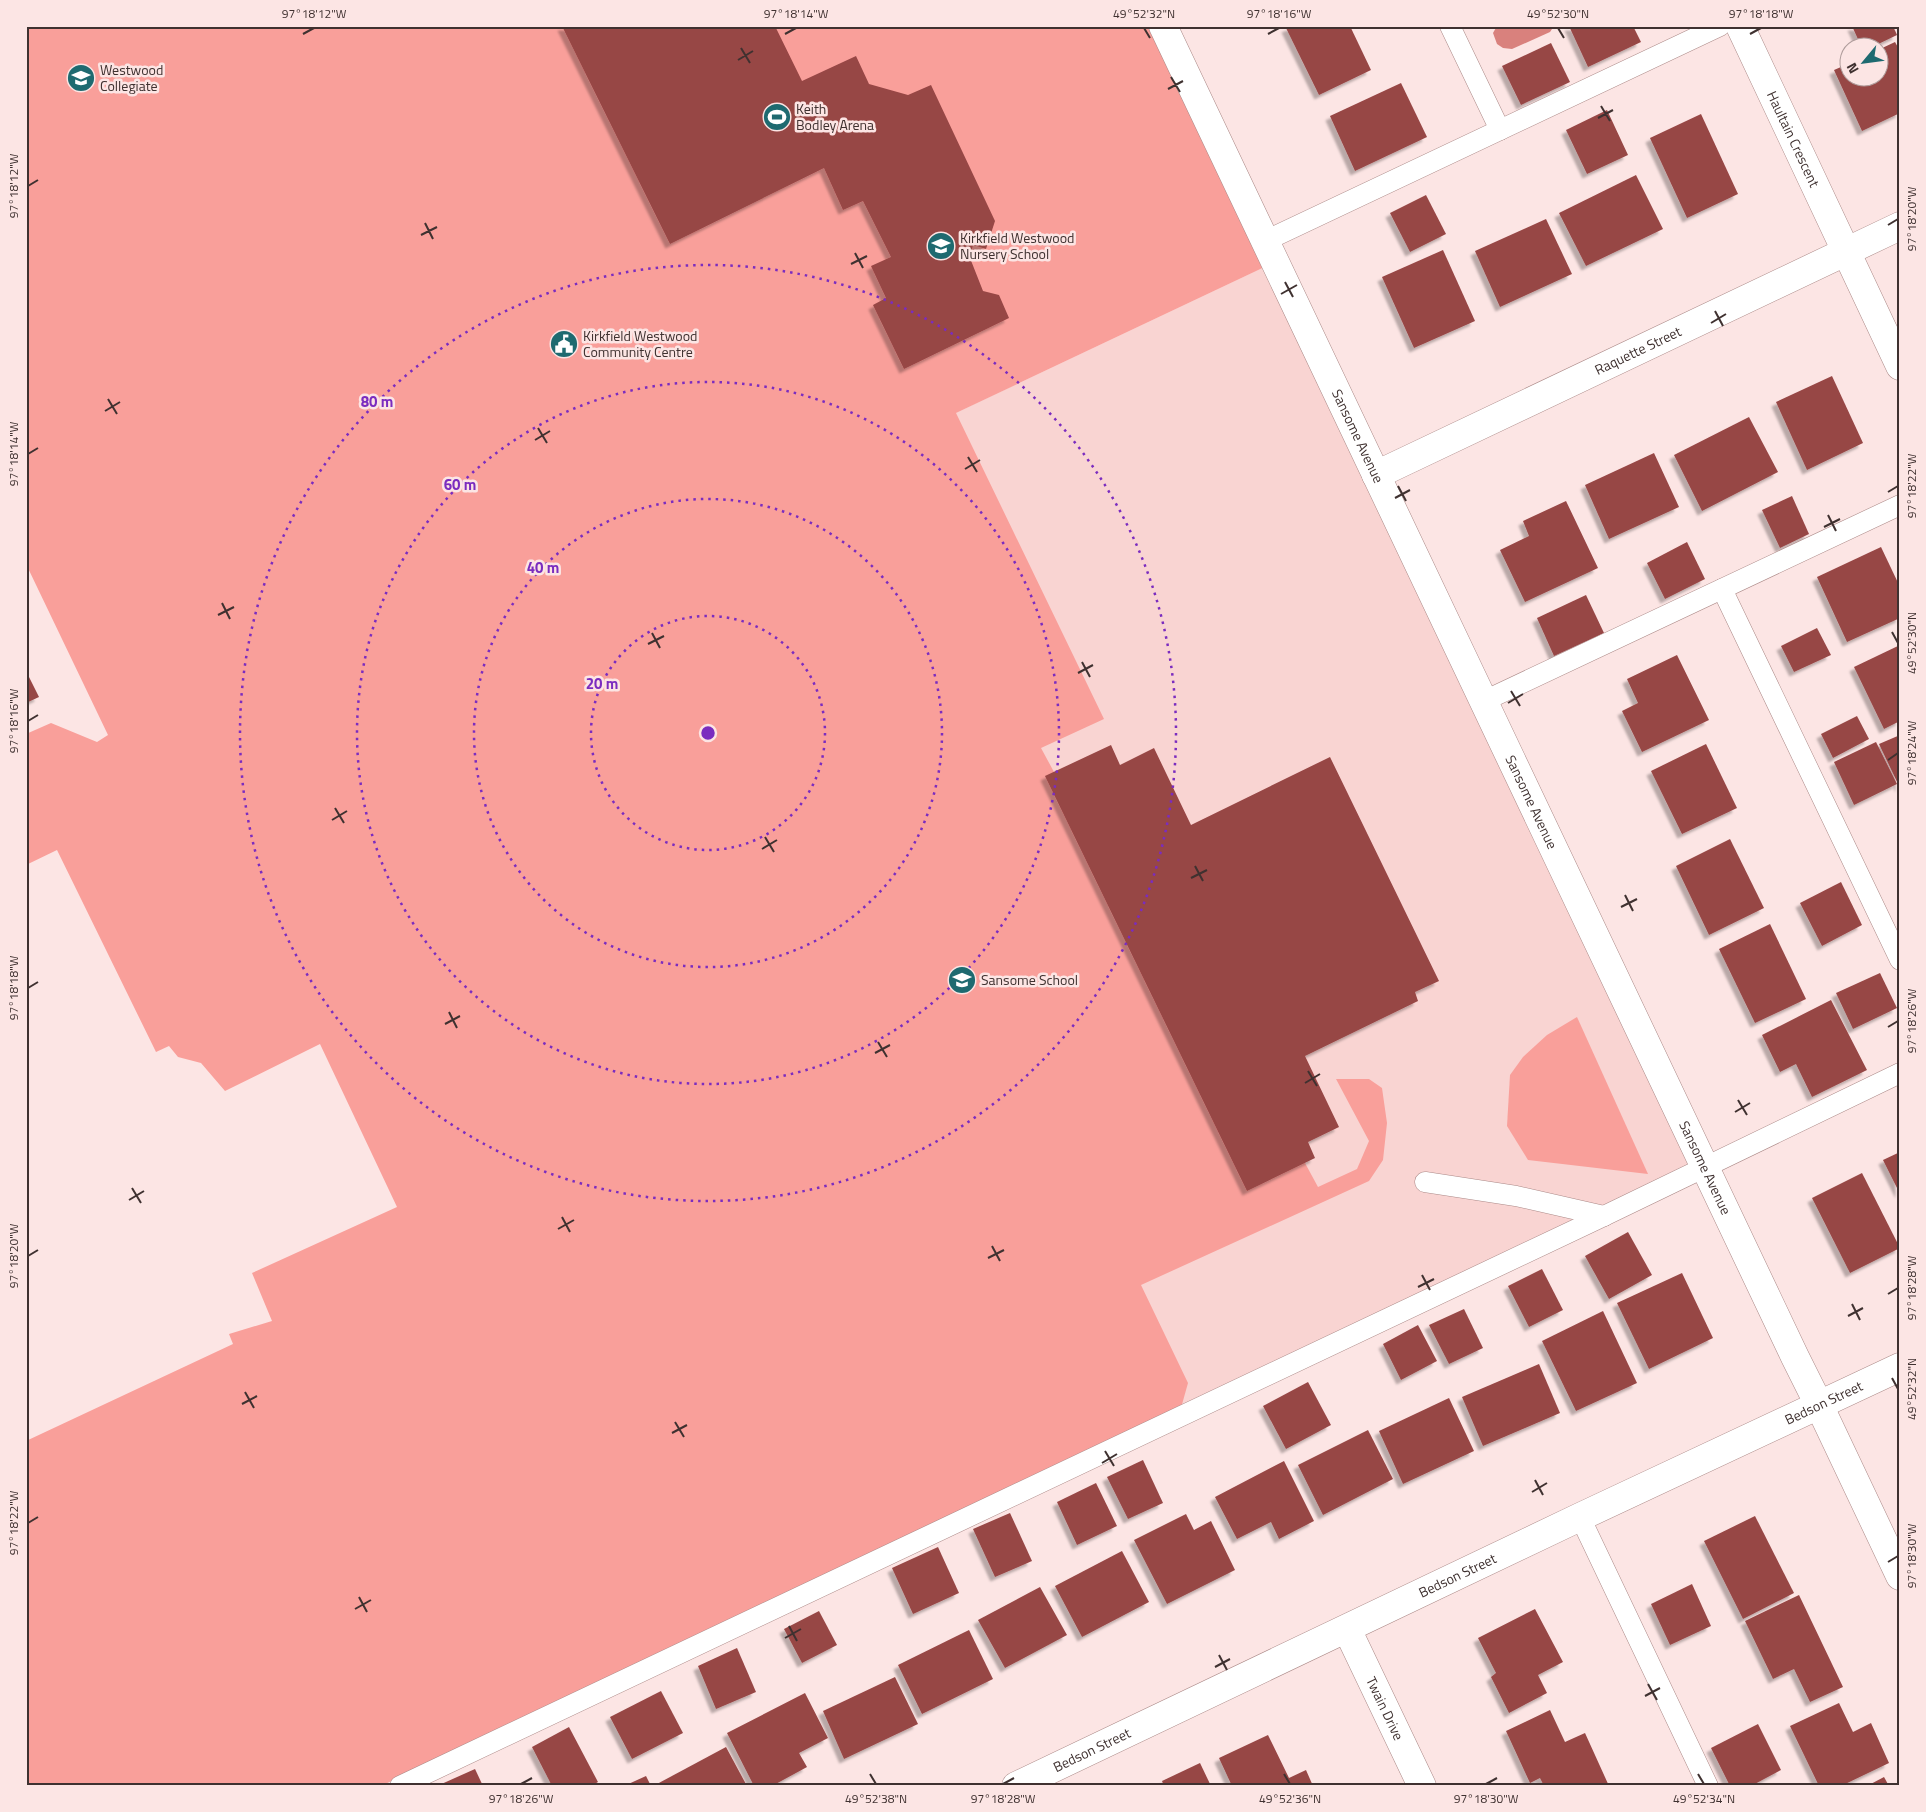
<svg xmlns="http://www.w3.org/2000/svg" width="1926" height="1812" viewBox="0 0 1926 1812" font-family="'Titillium Web',sans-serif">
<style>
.built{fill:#f9d4d2}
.green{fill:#f99f9a}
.water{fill:#d9817d}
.building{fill:#974645;filter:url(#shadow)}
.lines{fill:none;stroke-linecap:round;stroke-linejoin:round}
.service-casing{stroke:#ab8987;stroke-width:21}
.minor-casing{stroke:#ab8987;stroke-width:29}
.tertiary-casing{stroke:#ab8987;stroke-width:29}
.service{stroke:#fff;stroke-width:20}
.minor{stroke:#fff;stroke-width:28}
.tertiary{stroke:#fff;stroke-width:28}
.ticks{fill:none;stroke:#3f3130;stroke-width:2}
.ring{fill:none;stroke:#7b2cbf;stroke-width:2.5;stroke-dasharray:2.5 5}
.labels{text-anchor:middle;stroke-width:5;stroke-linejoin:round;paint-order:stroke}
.poi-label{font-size:14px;fill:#3f3130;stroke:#fce5e4;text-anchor:start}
.street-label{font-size:14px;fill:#3f3130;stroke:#fce5e4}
.centre{fill:#7b2cbf;stroke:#fce5e4;stroke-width:2.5}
.ring-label{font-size:15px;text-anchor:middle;font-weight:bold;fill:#7b2cbf;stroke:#fce5e4;stroke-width:5;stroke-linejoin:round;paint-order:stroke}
.neatline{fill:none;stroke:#3f3130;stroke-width:2}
.ticks-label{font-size:12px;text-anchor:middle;fill:#3f3130}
</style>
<defs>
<filter id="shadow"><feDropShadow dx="-4.5" dy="4.5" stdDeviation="1" flood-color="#0004"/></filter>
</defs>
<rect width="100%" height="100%" fill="#fce5e4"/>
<path class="built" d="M1275,262L1705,1168L644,1671L734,518Z"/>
<g class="green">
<path d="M26,26H1163L1275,262L956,413L1104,719L1041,748L1054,772L1305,1163L1318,1187L1357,1169L1369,1141L1336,1079H1369L1382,1088L1387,1123L1383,1160L1369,1181L1141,1285L1188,1383L1181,1408L381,1786H26V1441L233,1344L229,1334L272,1321L252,1273L397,1207L320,1044L225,1091L201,1063L178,1057L169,1046L156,1052L57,850L26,865V734L51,723L97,742L108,735L26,564Z"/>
<path d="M1577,1017L1648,1174L1528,1160L1507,1126L1510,1075L1523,1057L1547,1035Z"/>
</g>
<path class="water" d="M1497,26H1554L1550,32L1512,49L1503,48L1497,44L1493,33Z"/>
<g class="building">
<path d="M562,26H775L802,81L856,56L869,84L908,95L931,85L995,221L986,249L973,245L970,258L983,291L999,295L1009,318L904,369L873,305L886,298L871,266L891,257L863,201L843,210L824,168L670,244Z"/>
<path d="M1291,26H1350L1371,70L1319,95L1286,28Z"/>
<path d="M1569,26H1633L1641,42L1588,67Z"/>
<path d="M1852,26H1893L1897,35L1870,48H1862Z"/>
<path d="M1895,42L1900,51V113L1862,131L1834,70L1848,64V78H1878V50Z"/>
<path d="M1551,43L1570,82L1521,105L1502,66Z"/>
<path d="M1401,83L1427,137L1355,171L1330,116Z"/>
<path d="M1607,110L1628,155L1587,174L1566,130Z"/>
<path d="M1701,114L1738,194L1687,218L1650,138Z"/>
<path d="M1636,175L1663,229L1586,266L1559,213Z"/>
<path d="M1426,195L1446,234L1410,252L1390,213Z"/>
<path d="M1546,219L1572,274L1500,307L1475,251Z"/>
<path d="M1443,250L1475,321L1414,348L1382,277Z"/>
<path d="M1832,376L1863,443L1807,470L1776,402Z"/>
<path d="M1749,417L1778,472L1702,511L1674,455Z"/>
<path d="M1654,453L1679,507L1609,539L1585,485Z"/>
<path d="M1792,496L1809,534L1780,548L1762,510Z"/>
<path d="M1566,501L1598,568L1525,602L1500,550L1529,536L1523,521Z"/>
<path d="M1687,542L1705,579L1665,599L1647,563Z"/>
<path d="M1881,547L1900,587V618L1847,642L1817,577Z"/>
<path d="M1586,595L1604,633L1554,656L1537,618Z"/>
<path d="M1817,628L1831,655L1794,672L1781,646Z"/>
<path d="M1900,645V721L1884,729L1854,667Z"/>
<path d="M1677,655L1709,720L1642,752L1622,711L1638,703L1627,679Z"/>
<path d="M26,671L39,697L26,703Z"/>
<path d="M1857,716L1869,739L1833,758L1821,734Z"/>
<path d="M1900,735V788L1879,744Z"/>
<path d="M1876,742L1897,784L1854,805L1834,762Z"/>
<path d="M1706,744L1737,808L1682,834L1651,771Z"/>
<path d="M1111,745L1120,765L1154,748L1191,825L1330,757L1439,981L1415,992L1418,1001L1305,1056L1339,1127L1308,1142L1315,1158L1247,1191L1045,776Z"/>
<path d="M1730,839L1764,908L1709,935L1676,866Z"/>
<path d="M1841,882L1862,925L1822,946L1800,903Z"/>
<path d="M1770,924L1806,999L1755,1023L1719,949Z"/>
<path d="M1880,973L1897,1008L1853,1029L1836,993Z"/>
<path d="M1831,1000L1867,1070L1812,1097L1796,1064L1780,1072L1762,1035Z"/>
<path d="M1900,1152V1194L1883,1160Z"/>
<path d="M1862,1173L1900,1248L1850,1273L1812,1198Z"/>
<path d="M1628,1232L1652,1275L1609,1299L1585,1256Z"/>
<path d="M1542,1269L1563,1310L1529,1327L1508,1286Z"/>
<path d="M1682,1273L1713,1338L1649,1369L1617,1303Z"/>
<path d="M1464,1309L1483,1348L1449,1364L1429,1325Z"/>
<path d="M1603,1311L1637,1383L1576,1411L1542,1341Z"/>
<path d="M1418,1325L1437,1361L1401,1380L1383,1344Z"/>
<path d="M1539,1364L1560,1413L1483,1446L1462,1397Z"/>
<path d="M1308,1382L1331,1425L1286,1449L1263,1406Z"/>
<path d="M1449,1398L1474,1451L1403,1484L1379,1431Z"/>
<path d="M1368,1430L1393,1479L1323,1515L1298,1465Z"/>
<path d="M1143,1460L1163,1503L1128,1519L1107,1477Z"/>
<path d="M1284,1461L1314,1521L1279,1539L1271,1522L1237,1539L1215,1497Z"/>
<path d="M1096,1483L1117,1526L1077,1545L1057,1502Z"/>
<path d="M1010,1513L1032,1561L995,1577L973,1529Z"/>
<path d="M1186,1514L1194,1530L1211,1521L1235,1570L1167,1604L1134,1540Z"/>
<path d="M1755,1516L1794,1593L1743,1619L1704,1541Z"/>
<path d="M938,1547L959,1593L913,1614L892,1568Z"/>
<path d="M1122,1551L1149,1602L1082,1637L1055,1586Z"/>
<path d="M1692,1584L1711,1626L1670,1645L1651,1604Z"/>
<path d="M1040,1587L1067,1635L1005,1668L978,1620Z"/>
<path d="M1799,1595L1843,1687L1810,1702L1794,1669L1773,1679L1745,1621Z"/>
<path d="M1535,1609L1563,1662L1538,1675L1547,1693L1509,1713L1491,1677L1496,1673L1478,1638Z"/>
<path d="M819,1611L837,1645L802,1663L784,1629Z"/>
<path d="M969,1630L993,1679L922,1714L898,1665Z"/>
<path d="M737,1648L756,1692L716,1709L698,1666Z"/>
<path d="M895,1677L918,1724L844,1759L823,1711Z"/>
<path d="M661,1691L683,1733L632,1759L610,1717Z"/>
<path d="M805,1693L828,1738L799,1753L807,1767L772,1786H754L727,1733Z"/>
<path d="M1839,1703L1853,1732L1871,1723L1889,1763L1841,1786H1819L1790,1726Z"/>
<path d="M1550,1710L1565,1742L1585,1733L1609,1786H1544L1540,1778L1530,1783L1506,1731Z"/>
<path d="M1758,1724L1781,1770L1751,1786H1730L1711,1748Z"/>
<path d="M569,1727L598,1782L591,1786H552L532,1747Z"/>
<path d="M1268,1735L1289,1778L1306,1770L1313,1786H1232L1219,1758Z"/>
<path d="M726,1747L747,1786H658L657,1784Z"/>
<path d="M1200,1763L1211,1786H1164L1162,1781Z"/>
<path d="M475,1769L483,1786H437Z"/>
<path d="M646,1776L651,1786H624Z"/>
<path d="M1884,1777L1889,1786H1867Z"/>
</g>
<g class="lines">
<defs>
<g id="service">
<path d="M1450,26L1500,130"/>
<path d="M1265,241L1720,26"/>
<path d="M1722,589L1900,960"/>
<path d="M1484,701L1900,505"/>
<path d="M1425,1182L1516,1196L1604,1216"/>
<path d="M1580,1517L1708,1786"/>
<path d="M400,1786L1604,1216L1900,1073"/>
</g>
<g id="minor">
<path id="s1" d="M1740,26L1900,366"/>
<path id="s2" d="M1376,475L1900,226"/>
<path d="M1819,1405L1900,1576"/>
<path id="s3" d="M1347,1629L1422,1786"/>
</g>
<g id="tertiary">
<path id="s4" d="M1163,26L1795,1357L1819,1405"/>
<path id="s5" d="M1016,1786L1580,1517L1900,1367"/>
</g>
</defs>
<use href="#service" class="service-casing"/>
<use href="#minor" class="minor-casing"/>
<use href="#tertiary" class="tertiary-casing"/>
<use href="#service" class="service"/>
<use href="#minor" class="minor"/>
<use href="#tertiary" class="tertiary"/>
</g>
<path class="ticks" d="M1144,28L1150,38M1558,28L1564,38M303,34L314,28M785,34L796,28M1268,34L1279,28M1750,34L1761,28M741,48L750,63M738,60L753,51M1171,77L1180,92M1168,89L1183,81M1601,106L1610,121M1598,118L1613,110M28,186L38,180M425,223L433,239M1888,225L1898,219M421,235L437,227M855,253L863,268M851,264L867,256M1285,282L1293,297M1281,294L1297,285M1715,311L1723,326M1711,323L1726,314M108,399L117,414M105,411L120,402M538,428L547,443M535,440L550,431M28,454L38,448M968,457L977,472M965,469L980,460M1398,486L1406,501M1888,492L1898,486M1395,498L1410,490M1828,515L1836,531M1824,527L1840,519M222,603L230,619M218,615L234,607M1892,632L1898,643M652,633L660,648M648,644L664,636M1082,662L1090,677M1078,673L1093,665M1511,691L1520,706M1508,703L1523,694M28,721L38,715M1888,760L1898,753M335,808L344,823M332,820L347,811M765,837L774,852M762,849L777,840M1195,866L1203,881M1191,878L1207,870M1625,895L1633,911M1621,907L1637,899M28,988L38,982M449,1012L457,1028M445,1024L460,1016M1888,1027L1898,1021M878,1042L887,1057M875,1053L890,1045M1308,1071L1317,1086M1305,1083L1320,1074M1738,1100L1747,1115M1735,1112L1750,1103M132,1188L141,1203M129,1200L144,1191M562,1217L570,1232M558,1229L574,1220M992,1246L1000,1261M28,1256L38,1250M988,1258L1004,1250M1422,1275L1430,1290M1418,1287L1434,1279M1888,1294L1898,1288M1852,1304L1860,1320M1848,1316L1863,1308M1892,1378L1898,1389M245,1392L254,1408M242,1404L257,1396M675,1422L684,1437M672,1433L687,1425M1105,1451L1114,1466M1102,1463L1117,1454M1535,1480L1543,1495M1532,1492L1547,1483M28,1523L38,1517M1888,1562L1898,1556M359,1597L367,1612M355,1609L371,1600M789,1626L797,1641M785,1638L801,1629M1219,1655L1227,1670M1215,1667L1230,1659M1648,1684L1657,1700M1645,1696L1660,1688M870,1774L876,1784M1284,1774L1290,1784M1698,1774L1704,1784M521,1784L532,1778M1003,1784L1014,1778M1486,1784L1497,1778"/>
<g class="ring">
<circle cx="708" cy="733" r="117"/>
<circle cx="708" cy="733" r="234"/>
<circle cx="708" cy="733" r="351"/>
<circle cx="708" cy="733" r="468"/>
</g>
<defs>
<symbol id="school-disc" viewBox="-11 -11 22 22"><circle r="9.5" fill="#1e6a70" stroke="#fce5e4"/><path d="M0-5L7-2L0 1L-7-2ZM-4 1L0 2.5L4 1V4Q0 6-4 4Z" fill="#fff"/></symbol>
<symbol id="stadium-disc" viewBox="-11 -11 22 22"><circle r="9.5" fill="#1e6a70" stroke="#fce5e4"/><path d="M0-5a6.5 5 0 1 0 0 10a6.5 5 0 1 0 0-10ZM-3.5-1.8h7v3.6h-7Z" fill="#fff"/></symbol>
<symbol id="civic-disc" viewBox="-11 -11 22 22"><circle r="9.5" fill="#1e6a70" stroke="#fce5e4"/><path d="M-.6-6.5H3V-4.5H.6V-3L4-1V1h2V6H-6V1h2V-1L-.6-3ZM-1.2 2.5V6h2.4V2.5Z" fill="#fff"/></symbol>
</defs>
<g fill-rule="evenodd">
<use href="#school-disc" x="65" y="62" width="32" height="32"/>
<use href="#stadium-disc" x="761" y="101" width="32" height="32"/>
<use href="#school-disc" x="925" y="230" width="32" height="32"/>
<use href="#civic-disc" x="548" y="328" width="32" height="32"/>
<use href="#school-disc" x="946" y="964" width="32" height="32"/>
</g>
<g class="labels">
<g class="poi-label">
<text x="100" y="75">Westwood<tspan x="100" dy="16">Collegiate</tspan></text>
<text x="796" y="114">Keith<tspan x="796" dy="16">Bodley Arena</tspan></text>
<text x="960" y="243">Kirkfield Westwood<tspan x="960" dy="16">Nursery School</tspan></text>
<text x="583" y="341">Kirkfield Westwood<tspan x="583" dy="16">Community Centre</tspan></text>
<text x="981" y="985">Sansome School</text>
</g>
<g class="street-label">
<text dy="5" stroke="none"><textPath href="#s1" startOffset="125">Haultain Crescent</textPath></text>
<text dy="5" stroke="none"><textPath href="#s2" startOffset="290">Raquette Street</textPath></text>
<text dy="5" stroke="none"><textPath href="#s4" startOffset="454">Sansome Avenue</textPath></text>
<text dy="5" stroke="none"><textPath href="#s4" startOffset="859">Sansome Avenue</textPath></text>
<text dy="5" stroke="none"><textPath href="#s4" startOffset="1264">Sansome Avenue</textPath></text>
<text dy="5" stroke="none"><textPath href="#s5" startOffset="894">Bedson Street</textPath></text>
<text dy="5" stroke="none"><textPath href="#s5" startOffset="489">Bedson Street</textPath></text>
<text dy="5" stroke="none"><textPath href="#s3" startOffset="88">Twain Drive</textPath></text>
<text dy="5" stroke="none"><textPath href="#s5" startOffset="84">Bedson Street</textPath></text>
</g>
</g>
<circle cx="708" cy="733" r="8" class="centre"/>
<g class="ring-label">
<text x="377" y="407">80 m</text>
<text x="460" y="490">60 m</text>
<text x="543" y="573">40 m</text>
<text x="602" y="689">20 m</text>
</g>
<rect width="1926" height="1812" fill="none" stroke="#fce5e4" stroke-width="55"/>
<g transform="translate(1864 62) rotate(241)"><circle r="24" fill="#fce5e4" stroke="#b09d9c"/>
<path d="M0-4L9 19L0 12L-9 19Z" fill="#1e6a70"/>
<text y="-8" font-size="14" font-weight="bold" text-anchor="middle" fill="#3f3130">N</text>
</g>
<rect x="28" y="28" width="1870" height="1756" class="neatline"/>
<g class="ticks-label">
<text x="314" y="18">97°18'12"W</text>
<text x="796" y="18">97°18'14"W</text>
<text x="1144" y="18">49°52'32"N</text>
<text x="1279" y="18">97°18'16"W</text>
<text x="1558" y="18">49°52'30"N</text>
<text x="1761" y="18">97°18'18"W</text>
<text transform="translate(14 186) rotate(-90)" y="4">97°18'12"W</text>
<text transform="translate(1912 219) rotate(-90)" y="4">97°18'20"W</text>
<text transform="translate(14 454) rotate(-90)" y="4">97°18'14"W</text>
<text transform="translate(1912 486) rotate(-90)" y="4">97°18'22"W</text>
<text transform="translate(1912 643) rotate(-90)" y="4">49°52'30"N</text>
<text transform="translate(14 721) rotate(-90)" y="4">97°18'16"W</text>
<text transform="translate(1912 753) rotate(-90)" y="4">97°18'24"W</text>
<text transform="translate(14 988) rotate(-90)" y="4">97°18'18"W</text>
<text transform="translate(1912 1021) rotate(-90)" y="4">97°18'26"W</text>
<text transform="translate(14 1256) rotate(-90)" y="4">97°18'20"W</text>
<text transform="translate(1912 1288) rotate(-90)" y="4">97°18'28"W</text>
<text transform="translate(1912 1389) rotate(-90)" y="4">49°52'32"N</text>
<text transform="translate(14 1523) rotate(-90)" y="4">97°18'22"W</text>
<text transform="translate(1912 1556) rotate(-90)" y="4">97°18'30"W</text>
<text x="521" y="1803">97°18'26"W</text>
<text x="876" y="1803">49°52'38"N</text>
<text x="1003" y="1803">97°18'28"W</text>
<text x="1290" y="1803">49°52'36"N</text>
<text x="1486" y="1803">97°18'30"W</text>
<text x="1704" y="1803">49°52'34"N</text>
</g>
</svg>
